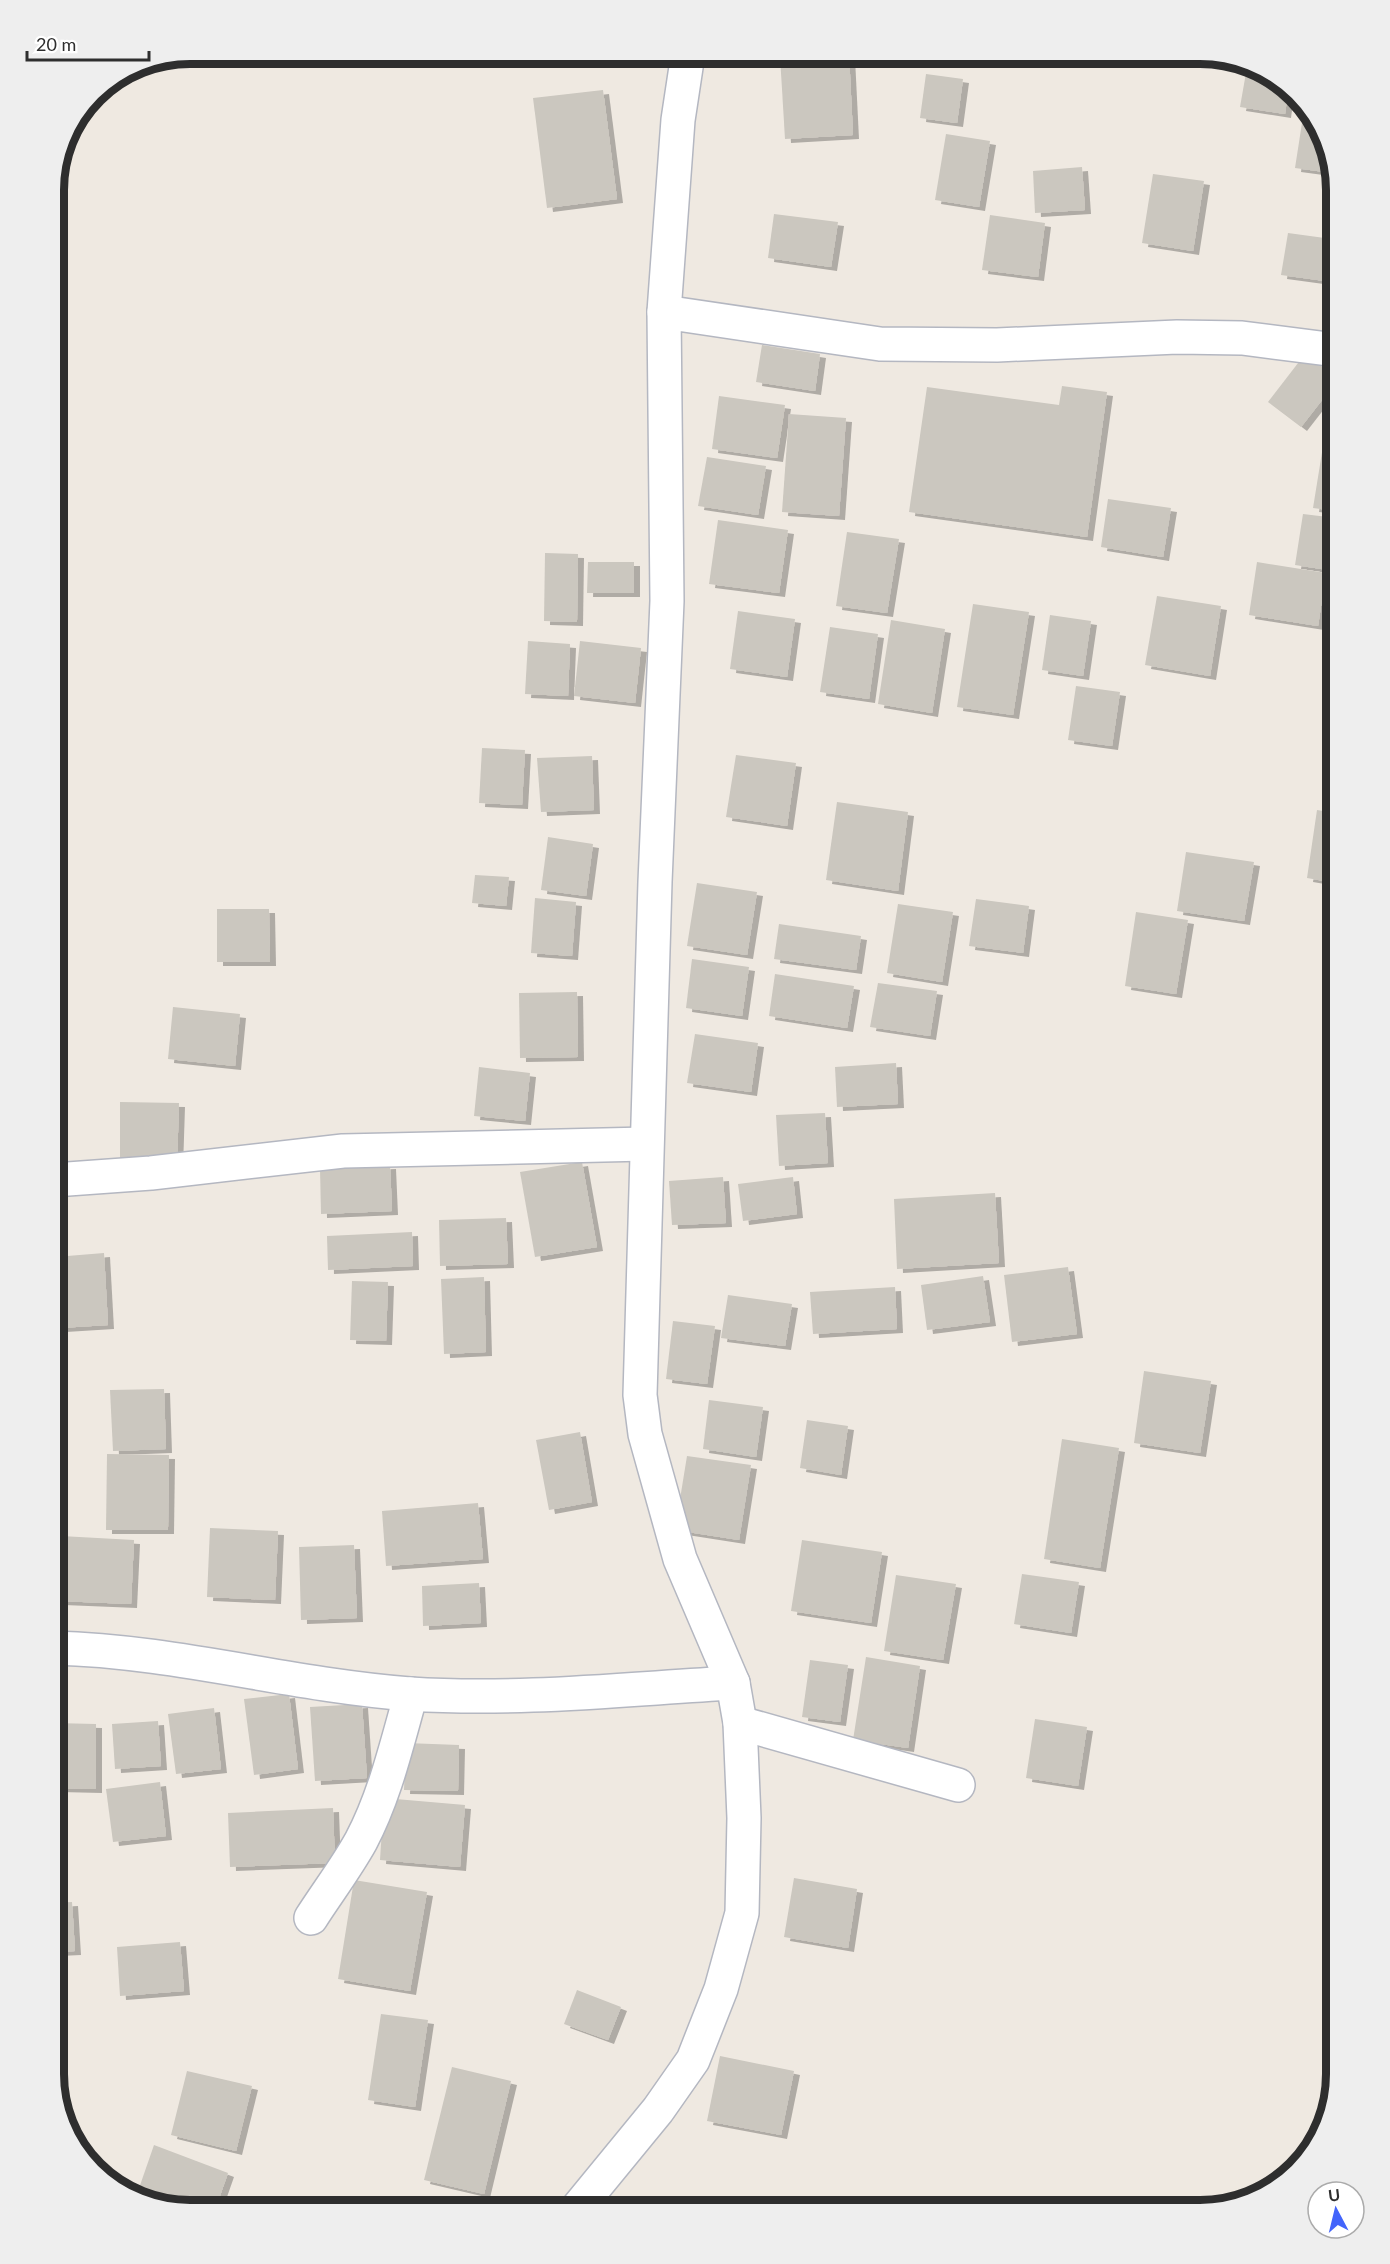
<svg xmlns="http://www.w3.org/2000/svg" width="1390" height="2264" viewBox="0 0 1390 2264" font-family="Lato,sans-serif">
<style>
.building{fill:#cbc7bf;filter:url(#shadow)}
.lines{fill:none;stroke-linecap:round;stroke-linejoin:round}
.street-casing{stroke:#b4b7c1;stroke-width:36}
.secondary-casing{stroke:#b4b7c1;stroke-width:36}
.street{stroke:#fff;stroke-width:33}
.secondary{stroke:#fff;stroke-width:33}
.rim{fill:none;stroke:#2e2e2e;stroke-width:8}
</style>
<defs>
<filter id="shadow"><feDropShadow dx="6" dy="4" stdDeviation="0" flood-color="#0004"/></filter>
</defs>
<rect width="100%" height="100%" fill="#efe9e1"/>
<g class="building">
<path d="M820,54H849L853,135L785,139L780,56Z"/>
<path d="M1247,67L1276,77L1288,91L1285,114L1240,107Z"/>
<path d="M926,74L963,79L957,123L920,118Z"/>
<path d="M603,90L617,199L547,208L533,98Z"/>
<path d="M1304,110L1322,130L1332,173L1295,168Z"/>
<path d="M946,134L990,141L979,207L935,200Z"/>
<path d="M1082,167L1085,210L1035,213L1033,171Z"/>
<path d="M1153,174L1204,181L1193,251L1142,243Z"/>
<path d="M774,214L838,222L831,267L768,258Z"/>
<path d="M990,215L1045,223L1038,277L982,270Z"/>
<path d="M1288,233L1332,239L1325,281L1281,275Z"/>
<path d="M762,345L820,354L815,391L756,382Z"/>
<path d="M1305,354L1336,379V382L1301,427L1268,402Z"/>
<path d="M1062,386L1107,392L1087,537L909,512L927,387L1059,405Z"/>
<path d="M719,396L785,405L777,458L712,449Z"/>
<path d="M789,414L846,418L839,516L782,512Z"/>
<path d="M1324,440L1336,442V511L1313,508Z"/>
<path d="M707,457L766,466L758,515L698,506Z"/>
<path d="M1108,499L1171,508L1163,557L1101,547Z"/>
<path d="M1303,514L1336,518L1328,570L1295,565Z"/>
<path d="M718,520L788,530L779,593L709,584Z"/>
<path d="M847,532L899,539L887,613L836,606Z"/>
<path d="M545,553L578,554L577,622L544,621Z"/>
<path d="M588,562H634V593H587Z"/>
<path d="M1257,562L1326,573L1318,626L1249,615Z"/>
<path d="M1157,596L1221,606L1210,676L1145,665Z"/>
<path d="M973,604L1029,612L1013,715L957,707Z"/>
<path d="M738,611L795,619L787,677L730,669Z"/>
<path d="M1050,615L1091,621L1083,676L1042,670Z"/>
<path d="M891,620L945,629L932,713L878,704Z"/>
<path d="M830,627L878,634L869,699L820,692Z"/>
<path d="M528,641L570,644L568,696L525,694Z"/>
<path d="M580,641L641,648L635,703L574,696Z"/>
<path d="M1076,686L1120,692L1112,746L1068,740Z"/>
<path d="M482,748L525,750L522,805L479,803Z"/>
<path d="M736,755L796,763L787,826L726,817Z"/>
<path d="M592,756L594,810L541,812L537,758Z"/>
<path d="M837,802L908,812L898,891L826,880Z"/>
<path d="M1317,810L1336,813V883L1307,878Z"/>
<path d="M548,837L593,844L586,896L541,890Z"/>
<path d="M1186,852L1254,862L1244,921L1177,911Z"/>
<path d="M475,875L509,877L506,906L472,903Z"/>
<path d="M697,883L757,892L747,955L687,946Z"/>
<path d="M535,898L576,902L572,956L531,953Z"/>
<path d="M976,899L1029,906L1023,953L969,946Z"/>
<path d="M898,904L953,912L942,982L887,973Z"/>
<path d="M217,909H269L270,962H217Z"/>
<path d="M1136,912L1188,920L1176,994L1125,986Z"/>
<path d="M779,924L861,936L856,970L774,959Z"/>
<path d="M692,959L749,967L742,1016L686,1008Z"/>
<path d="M775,974L854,986L847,1028L769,1016Z"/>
<path d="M878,983L937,991L930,1036L870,1027Z"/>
<path d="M577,992L578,1057L520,1058L519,993Z"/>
<path d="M173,1007L240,1014L235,1066L168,1059Z"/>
<path d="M695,1034L758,1043L751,1092L687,1083Z"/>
<path d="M896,1063L898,1104L837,1107L835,1067Z"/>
<path d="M479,1067L530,1073L525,1121L474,1116Z"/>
<path d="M120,1102L179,1103L177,1164L120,1163Z"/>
<path d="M825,1113L828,1163L779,1166L776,1115Z"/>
<path d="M582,1162L597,1247L535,1257L520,1172Z"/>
<path d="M390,1165L392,1211L321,1214L320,1168Z"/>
<path d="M723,1177L726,1223L672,1225L669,1181Z"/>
<path d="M793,1177L797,1214L743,1221L738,1184Z"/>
<path d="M995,1193L999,1263L897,1269L894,1199Z"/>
<path d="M506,1218L508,1264L440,1266L439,1220Z"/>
<path d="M412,1232L413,1266L328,1270L327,1236Z"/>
<path d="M104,1253L108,1325L60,1328L55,1257Z"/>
<path d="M1068,1267L1077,1334L1012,1342L1004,1275Z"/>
<path d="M983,1276L990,1322L927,1330L921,1285Z"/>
<path d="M484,1277L486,1352L444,1354L441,1279Z"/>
<path d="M352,1281L388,1282L386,1341L350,1340Z"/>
<path d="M895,1287L897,1329L813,1334L810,1292Z"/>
<path d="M728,1295L792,1304L785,1346L721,1338Z"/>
<path d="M673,1321L715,1326L707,1384L666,1379Z"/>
<path d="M1144,1371L1211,1381L1200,1453L1134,1443Z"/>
<path d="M164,1389L166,1449L113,1451L110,1390Z"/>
<path d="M709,1400L763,1407L756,1457L703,1449Z"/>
<path d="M807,1420L848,1426L841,1475L800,1468Z"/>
<path d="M580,1432L592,1502L549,1510L536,1440Z"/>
<path d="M1062,1439L1119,1448L1100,1568L1044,1559Z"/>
<path d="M107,1454L169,1455L168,1530H106Z"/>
<path d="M687,1456L751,1465L739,1540L675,1530Z"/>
<path d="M478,1503L483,1559L386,1566L382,1511Z"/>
<path d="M210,1528L278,1531L275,1600L207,1597Z"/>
<path d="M61,1536L134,1540L131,1604L58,1601Z"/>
<path d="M802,1540L882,1552L871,1623L791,1611Z"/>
<path d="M354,1545L357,1618L301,1620L299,1547Z"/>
<path d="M1022,1574L1079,1582L1071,1633L1014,1624Z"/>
<path d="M896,1575L956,1584L943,1660L884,1651Z"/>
<path d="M479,1583L481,1623L423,1626L422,1586Z"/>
<path d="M866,1657L920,1666L908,1748L853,1740Z"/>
<path d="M810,1660L848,1665L840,1722L802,1717Z"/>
<path d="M289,1694L298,1769L254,1775L244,1699Z"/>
<path d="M362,1704L367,1778L315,1781L310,1707Z"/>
<path d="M214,1708L221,1769L176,1774L168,1714Z"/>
<path d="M1035,1719L1087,1727L1078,1786L1026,1778Z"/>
<path d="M158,1721L161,1766L115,1769L112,1724Z"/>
<path d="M54,1723L96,1724V1789L54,1788Z"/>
<path d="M406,1743L459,1745L458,1791L404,1790Z"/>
<path d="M160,1782L166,1836L113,1842L106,1789Z"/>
<path d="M384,1798L465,1805L460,1867L380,1860Z"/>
<path d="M333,1808L335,1863L230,1867L228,1813Z"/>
<path d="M794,1878L857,1889L848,1948L784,1937Z"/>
<path d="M354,1880L427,1892L410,1991L338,1979Z"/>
<path d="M72,1902L75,1951L54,1952V1903Z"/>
<path d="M180,1942L184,1991L120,1996L117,1947Z"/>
<path d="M577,1990L621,2007L608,2040L564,2024Z"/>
<path d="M381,2014L428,2020L415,2107L368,2100Z"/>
<path d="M720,2056L794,2071L781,2135L707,2121Z"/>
<path d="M452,2067L511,2081L484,2194L424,2180Z"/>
<path d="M187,2071L252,2086L236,2151L171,2135Z"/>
<path d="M154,2145L228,2173L215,2210H182L137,2194Z"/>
</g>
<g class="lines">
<defs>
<g id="street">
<path d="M54,1180L151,1173L343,1151L646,1144"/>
<path d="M54,1648C174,1651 291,1685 410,1694C517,1701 626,1689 733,1683"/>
<path d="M740,1723L958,1785"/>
<path d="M311,1918C327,1893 346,1868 361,1841C385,1796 397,1743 411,1694"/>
</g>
<g id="secondary">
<path d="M664,312L678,120L688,54"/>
<path d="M576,2210L658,2110L693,2060L721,1989L742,1913L744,1818L740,1723L733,1683L680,1559L645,1434L640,1395L655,882L667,601L664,312L880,344L997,345L1177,337L1242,338L1336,350"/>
</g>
</defs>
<use href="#street" class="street-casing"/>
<use href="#secondary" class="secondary-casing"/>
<use href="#street" class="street"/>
<use href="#secondary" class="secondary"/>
</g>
<path d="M0 0H1390V2264H0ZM190 64H1200A126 126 0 0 1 1326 190V2074A126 126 0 0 1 1200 2200H190A126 126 0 0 1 64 2074V190A126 126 0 0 1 190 64Z" fill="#eee" fill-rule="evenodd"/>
<path class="rim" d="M190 64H1200A126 126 0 0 1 1326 190V2074A126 126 0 0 1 1200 2200H190A126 126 0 0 1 64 2074V190A126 126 0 0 1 190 64Z"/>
<g transform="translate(1336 2210) rotate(353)"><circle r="28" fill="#ffffff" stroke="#ababab" stroke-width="1.5"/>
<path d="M0-4.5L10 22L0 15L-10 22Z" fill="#4264fb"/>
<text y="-9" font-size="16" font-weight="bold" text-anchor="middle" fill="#2e2e2e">U</text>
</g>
<path d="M27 51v9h122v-9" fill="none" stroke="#2e2e2e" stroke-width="3"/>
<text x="36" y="51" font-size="18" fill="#2e2e2e" stroke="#ffffff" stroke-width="4.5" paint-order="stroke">20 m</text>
</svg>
